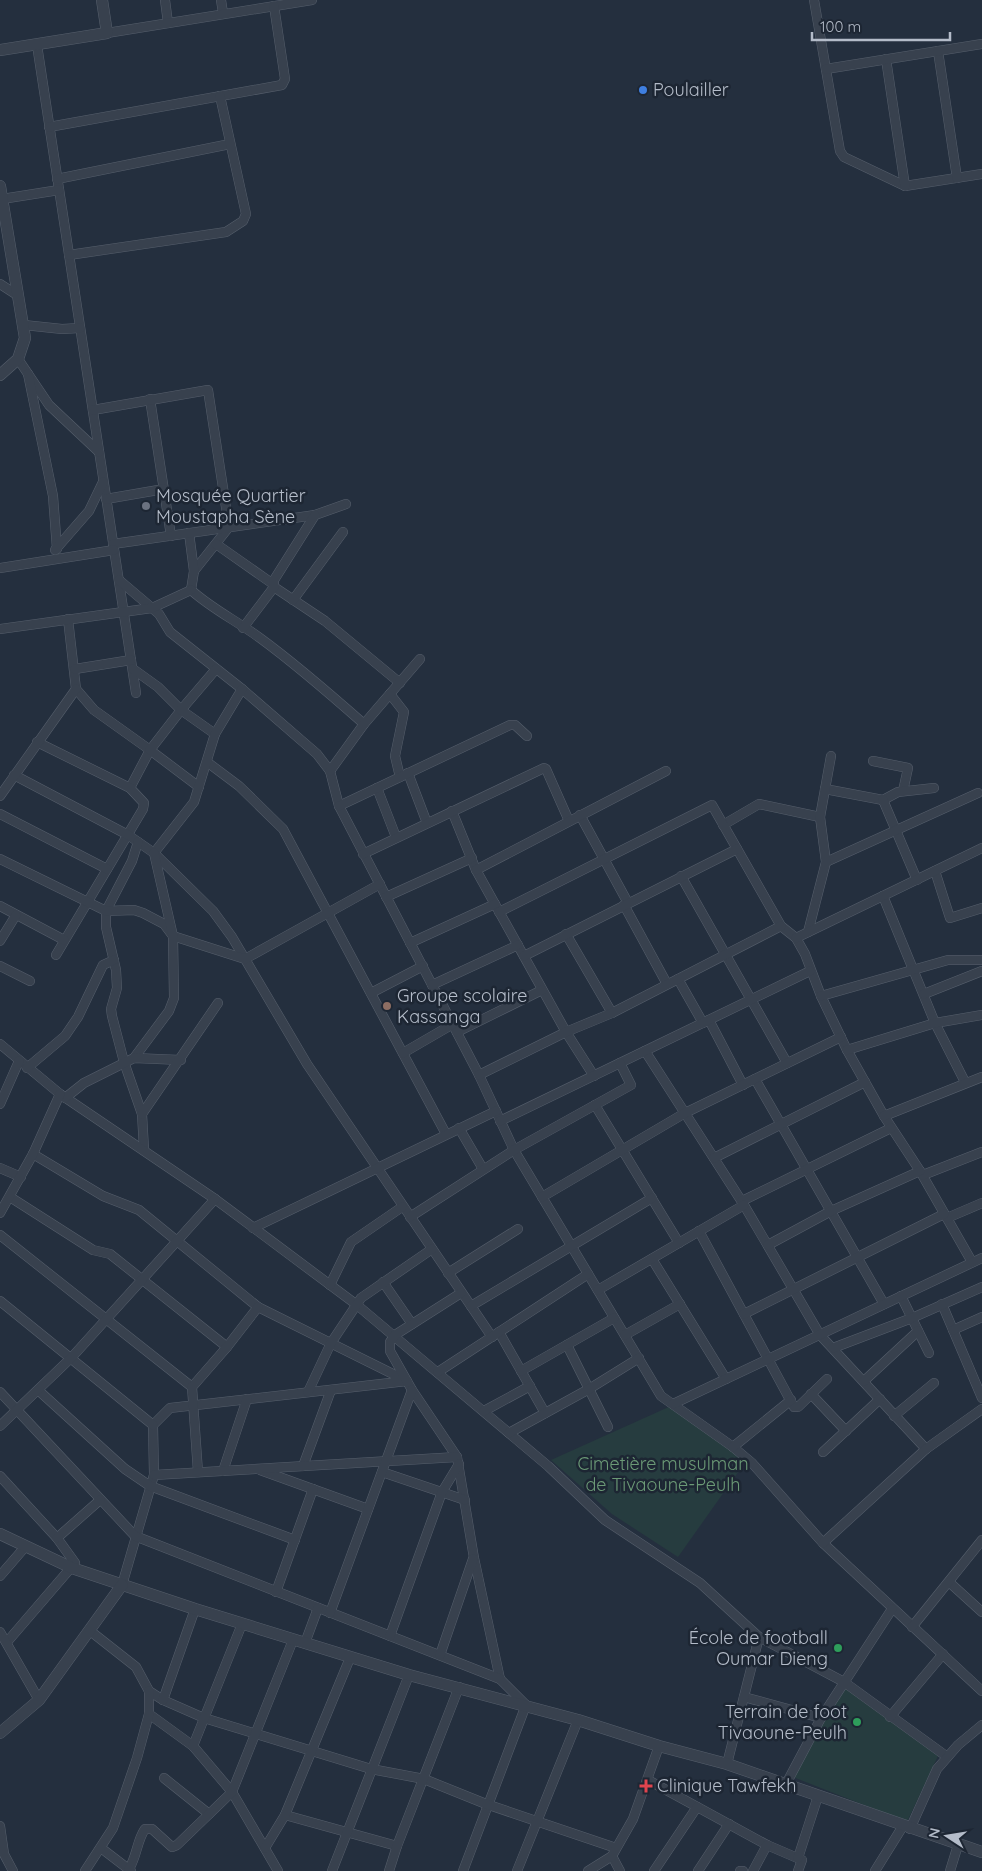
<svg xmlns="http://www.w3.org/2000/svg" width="982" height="1871" viewBox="0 0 982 1871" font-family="Quicksand,sans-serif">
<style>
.green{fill:#263c3f}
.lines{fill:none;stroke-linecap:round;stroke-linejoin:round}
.minor-casing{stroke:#565f6c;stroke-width:10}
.tertiary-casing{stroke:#565f6c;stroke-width:12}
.minor{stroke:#38414e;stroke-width:9}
.tertiary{stroke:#38414e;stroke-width:11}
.shop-dot{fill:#3f7fe0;stroke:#1d2633;stroke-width:2}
.worship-dot{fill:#6b7280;stroke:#1d2633;stroke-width:2}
.education-dot{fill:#8d6e63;stroke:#1d2633;stroke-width:2}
.leisure-dot{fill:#2e9e5b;stroke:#1d2633;stroke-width:2}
.health-dot{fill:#e0444e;stroke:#1d2633;stroke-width:2}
.labels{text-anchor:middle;stroke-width:5;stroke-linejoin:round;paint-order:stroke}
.poi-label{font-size:18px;fill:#b4bcc9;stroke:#1d2633;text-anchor:start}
.park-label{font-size:18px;fill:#6b9a76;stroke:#1d2633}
</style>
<rect width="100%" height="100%" fill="#242f3e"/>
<g class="green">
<path d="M671,1406L746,1461L678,1557L612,1514L551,1460Z"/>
<path d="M843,1687L938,1756L907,1822L793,1777Z"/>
</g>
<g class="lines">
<defs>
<g id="minor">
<path d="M165,0L168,23"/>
<path d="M221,0L223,13"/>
<path d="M814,0L840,151L844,157L905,186L982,174"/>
<path d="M107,33L312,0"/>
<path d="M37,45L136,693"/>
<path d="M938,51L957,178"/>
<path d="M886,59L905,186"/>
<path d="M826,69L982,44"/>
<path d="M49,127L282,85L285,79L274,6"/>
<path d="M57,179L230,144"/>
<path d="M2,199L59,190"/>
<path d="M69,255L226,232L243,221L246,214L220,96"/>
<path d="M0,284L17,295"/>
<path d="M24,325L62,329L80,328"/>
<path d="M18,359L49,405L99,452"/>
<path d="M28,374L53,496L57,549"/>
<path d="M150,399L171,536"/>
<path d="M93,410L208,390L229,527L194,571"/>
<path d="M106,499L164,489"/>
<path d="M189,533L194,571L191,590"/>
<path d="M113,544L315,515L346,504"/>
<path d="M216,544L273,584"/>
<path d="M55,550L89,511L103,482"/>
<path d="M0,568L114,550"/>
<path d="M119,580L159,614L170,632L242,689L317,754L330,771L339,806L479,1075L514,1150L661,1396L733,1447L752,1463L823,1543L982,1691"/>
<path d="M274,587L325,621L400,683"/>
<path d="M191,590C212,609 237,621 260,638C297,665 330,694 364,724"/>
<path d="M293,600L343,532"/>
<path d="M68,619L76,689L94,710L150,750L130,788"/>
<path d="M243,628L274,587V580L315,515"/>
<path d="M0,629L152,608L191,590"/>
<path d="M75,669L131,660"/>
<path d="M133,669L158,687L181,710L150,750L199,787"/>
<path d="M390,694L404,712L395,756L400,777"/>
<path d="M215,734L181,710L216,669"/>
<path d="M37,742L130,788L144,803L143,809L56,955"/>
<path d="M873,761L908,768L903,791"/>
<path d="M207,762L239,786L283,829L446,1134"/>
<path d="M330,771L364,724L420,659"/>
<path d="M408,773L427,823"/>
<path d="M14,775L128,835L154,853L213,911L232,937L307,1064L492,1337"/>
<path d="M377,788L396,837"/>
<path d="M825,789L883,800L898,792L934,788"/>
<path d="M0,796L76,689"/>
<path d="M883,800L917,880"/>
<path d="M339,806L510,725H515L527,736"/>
<path d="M452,811L476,870L566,1032L594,1076"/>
<path d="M0,814L107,869"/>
<path d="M580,815L628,903"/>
<path d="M723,825L759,804L820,817"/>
<path d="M138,842L132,861L106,911V927L116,970L117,988L111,1009L112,1016L124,1062L142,1114L144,1149"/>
<path d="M154,853L194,802L215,734L242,689"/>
<path d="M363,854L544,768L546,769L569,821"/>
<path d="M0,859L106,911L134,910L143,913L164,924L173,936L245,959L380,884"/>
<path d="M826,862L978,793"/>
<path d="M476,870L666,771"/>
<path d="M935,871L950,918L982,908"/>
<path d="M681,876L787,1063"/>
<path d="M883,896L935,1023L965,1082"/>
<path d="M386,897L472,858"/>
<path d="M624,905L667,984"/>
<path d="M0,906L64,940"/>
<path d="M499,912L712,805L781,926L796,938L805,954L821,996L847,1050L884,1116L920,1171L972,1262"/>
<path d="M808,932L826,862L820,817L831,756"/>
<path d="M566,934L612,1013"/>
<path d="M796,938L982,848"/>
<path d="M0,941L16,915"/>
<path d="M410,943L495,904"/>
<path d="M524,956L737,849"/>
<path d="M0,966L30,981"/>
<path d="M678,979L703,1023"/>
<path d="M432,985L518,945"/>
<path d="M371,993L423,966"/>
<path d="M924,994L982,971"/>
<path d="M821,996L948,960H982"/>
<path d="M709,1020L743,1085"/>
<path d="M457,1032L542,990"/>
<path d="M0,1044L60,1094L215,1199L357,1305L548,1466L605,1520L700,1583L759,1637L844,1682L946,1756"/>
<path d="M847,1050L935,1023L982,1015"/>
<path d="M645,1051L744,1205L820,1335L926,1449"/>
<path d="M403,1053L453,1024"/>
<path d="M134,1058L169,1011L174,998L173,936L154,853"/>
<path d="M27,1068L65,1036L78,1017L103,965L114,960"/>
<path d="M479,1075L566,1032L612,1013L781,926"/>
<path d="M755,1079L884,1304"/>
<path d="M65,1098L84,1083L134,1058L181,1060"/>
<path d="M0,1104L19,1061"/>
<path d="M595,1105L679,1243"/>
<path d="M142,1114L218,1003"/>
<path d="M884,1116L982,1077"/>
<path d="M500,1121L810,971"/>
<path d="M459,1128L483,1169"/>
<path d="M33,1154L103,1196L139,1210L258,1307L407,1381L170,1408L153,1425L154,1475L122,1585"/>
<path d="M714,1158L865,1082"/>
<path d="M0,1168L21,1177"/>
<path d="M923,1175L982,1152"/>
<path d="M10,1197L93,1250L110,1254L227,1347"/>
<path d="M542,1197L685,1113L841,1037"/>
<path d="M742,1201L891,1128"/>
<path d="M0,1213L33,1154L60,1094"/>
<path d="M410,1217L514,1150L631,1085L620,1063"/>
<path d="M947,1218L982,1203"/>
<path d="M253,1228L496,1111"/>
<path d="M699,1231L794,1407H798L827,1379"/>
<path d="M0,1235L192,1387"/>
<path d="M768,1245L831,1211L920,1171"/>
<path d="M652,1259L726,1379"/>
<path d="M448,1273L518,1229"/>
<path d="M383,1282L412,1324"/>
<path d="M330,1285L351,1242L402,1207"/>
<path d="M598,1290L744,1205"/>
<path d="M461,1293L395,1335L390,1342V1351L412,1390L457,1457L474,1558L500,1679"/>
<path d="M901,1296L929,1353"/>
<path d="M0,1301L153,1425"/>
<path d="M942,1304L982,1398"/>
<path d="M471,1306L652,1198"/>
<path d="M744,1314L944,1214"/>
<path d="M953,1330L982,1317"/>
<path d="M499,1332L545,1413"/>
<path d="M625,1335L680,1304"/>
<path d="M567,1345L608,1427"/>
<path d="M833,1348L912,1318L982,1287"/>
<path d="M521,1371L614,1318"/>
<path d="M438,1372L588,1274"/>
<path d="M864,1381L918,1331"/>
<path d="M38,1390L125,1469L150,1486L295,1540"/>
<path d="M0,1392L135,1536L500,1679L526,1705L463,1871"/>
<path d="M308,1392L331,1343L361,1298L432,1249"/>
<path d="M811,1394L846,1431"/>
<path d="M673,1404L982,1258"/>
<path d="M484,1411L530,1386"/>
<path d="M894,1416L934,1383"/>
<path d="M0,1426L72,1357L215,1199"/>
<path d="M509,1433L589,1389L639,1358"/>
<path d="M733,1447L791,1400"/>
<path d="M823,1452L880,1399"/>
<path d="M303,1466L331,1390"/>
<path d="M260,1470L368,1509"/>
<path d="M223,1471L247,1399"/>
<path d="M198,1472L192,1387L227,1347L258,1307"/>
<path d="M382,1472L465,1500"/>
<path d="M154,1475L457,1457"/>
<path d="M0,1476L57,1538L75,1563L7,1642"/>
<path d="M57,1538L100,1500"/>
<path d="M823,1543L926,1449L982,1409"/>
<path d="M0,1576L25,1547"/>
<path d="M949,1582L982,1612"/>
<path d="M276,1592L313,1489"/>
<path d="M330,1613L412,1390"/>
<path d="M912,1627L982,1540"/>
<path d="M89,1630L136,1667L149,1691L163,1700L204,1718L371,1769L424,1779L486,1804L616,1848"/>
<path d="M0,1632L39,1700"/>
<path d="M390,1636L442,1492L459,1464"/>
<path d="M305,1643L318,1608"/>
<path d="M440,1655L473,1559"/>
<path d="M744,1697L821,1718"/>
<path d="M163,1700L195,1609"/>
<path d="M149,1714L193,1746L232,1792L278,1871"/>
<path d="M890,1717L943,1654"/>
<path d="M193,1746L242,1624"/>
<path d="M727,1764L759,1637"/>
<path d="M164,1778L209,1814"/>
<path d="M648,1780L767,1845L802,1860L798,1871"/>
<path d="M786,1784L821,1718L892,1609"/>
<path d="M285,1815L397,1846"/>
<path d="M0,1826L4,1854L13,1871"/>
<path d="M910,1829L937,1769L958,1745L982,1725"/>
<path d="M101,1848L131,1871"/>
<path d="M265,1848L285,1815L350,1658"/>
<path d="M612,1856L620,1871"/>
<path d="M798,1858L818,1796"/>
<path d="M129,1869C137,1856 137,1840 145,1829H152L172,1847L177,1845L232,1792L293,1640"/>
<path d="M85,1871L113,1828L137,1758L149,1714V1691"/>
<path d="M332,1871L409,1675"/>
<path d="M389,1871L397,1846L459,1687"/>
<path d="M517,1871L578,1720"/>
<path d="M588,1871L612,1856L633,1819L659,1746"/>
<path d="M654,1871L697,1807"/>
<path d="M698,1871L729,1824"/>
<path d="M740,1871H743"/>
<path d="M753,1871L767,1845"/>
<path d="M875,1871L903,1826"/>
<path d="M950,1871L958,1845"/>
</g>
<g id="tertiary">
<path d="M0,50L107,33L102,0"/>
<path d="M0,186L25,338L18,359L0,375"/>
<path d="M0,1534L72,1568L195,1609L409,1675L578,1720L659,1746L727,1764L982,1852"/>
<path d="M0,1733L39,1700L122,1585"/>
</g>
</defs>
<use href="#minor" class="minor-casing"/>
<use href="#tertiary" class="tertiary-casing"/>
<use href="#minor" class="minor"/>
<use href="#tertiary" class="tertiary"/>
</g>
<circle class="shop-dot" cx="643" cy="90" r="5"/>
<circle class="worship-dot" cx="146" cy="506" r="5"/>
<circle class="education-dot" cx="387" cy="1006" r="5"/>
<g class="leisure-dot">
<circle cx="838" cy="1648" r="5"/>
<circle cx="857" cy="1722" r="5"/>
</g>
<path class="health-dot" d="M643.5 1778.5h5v5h5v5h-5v5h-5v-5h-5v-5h5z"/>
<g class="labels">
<g class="poi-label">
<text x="653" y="96">Poulailler</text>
<text x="156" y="502">Mosquée Quartier<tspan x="156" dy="21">Moustapha Sène</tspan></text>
<text x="397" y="1002">Groupe scolaire<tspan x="397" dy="21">Kassanga</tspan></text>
<text x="828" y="1644" text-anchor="end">École de football<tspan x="828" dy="21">Oumar Dieng</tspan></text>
<text x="847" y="1718" text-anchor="end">Terrain de foot<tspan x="847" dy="21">Tivaoune-Peulh</tspan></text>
<text x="657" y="1792">Clinique Tawfekh</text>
</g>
<g class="park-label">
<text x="663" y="1470">Cimetière musulman<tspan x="663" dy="21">de Tivaoune-Peulh</tspan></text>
</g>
</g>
<g transform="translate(947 1836) rotate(282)" stroke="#1d2633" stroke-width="4" paint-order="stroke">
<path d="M0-4L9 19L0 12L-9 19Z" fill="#b4bcc9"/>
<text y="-8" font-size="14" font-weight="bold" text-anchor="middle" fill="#b4bcc9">N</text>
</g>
<path d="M812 32v8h138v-8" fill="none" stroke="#b4bcc9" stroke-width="2.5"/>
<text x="820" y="32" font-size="15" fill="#b4bcc9" stroke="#1d2633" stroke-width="4" paint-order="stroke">100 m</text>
</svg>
